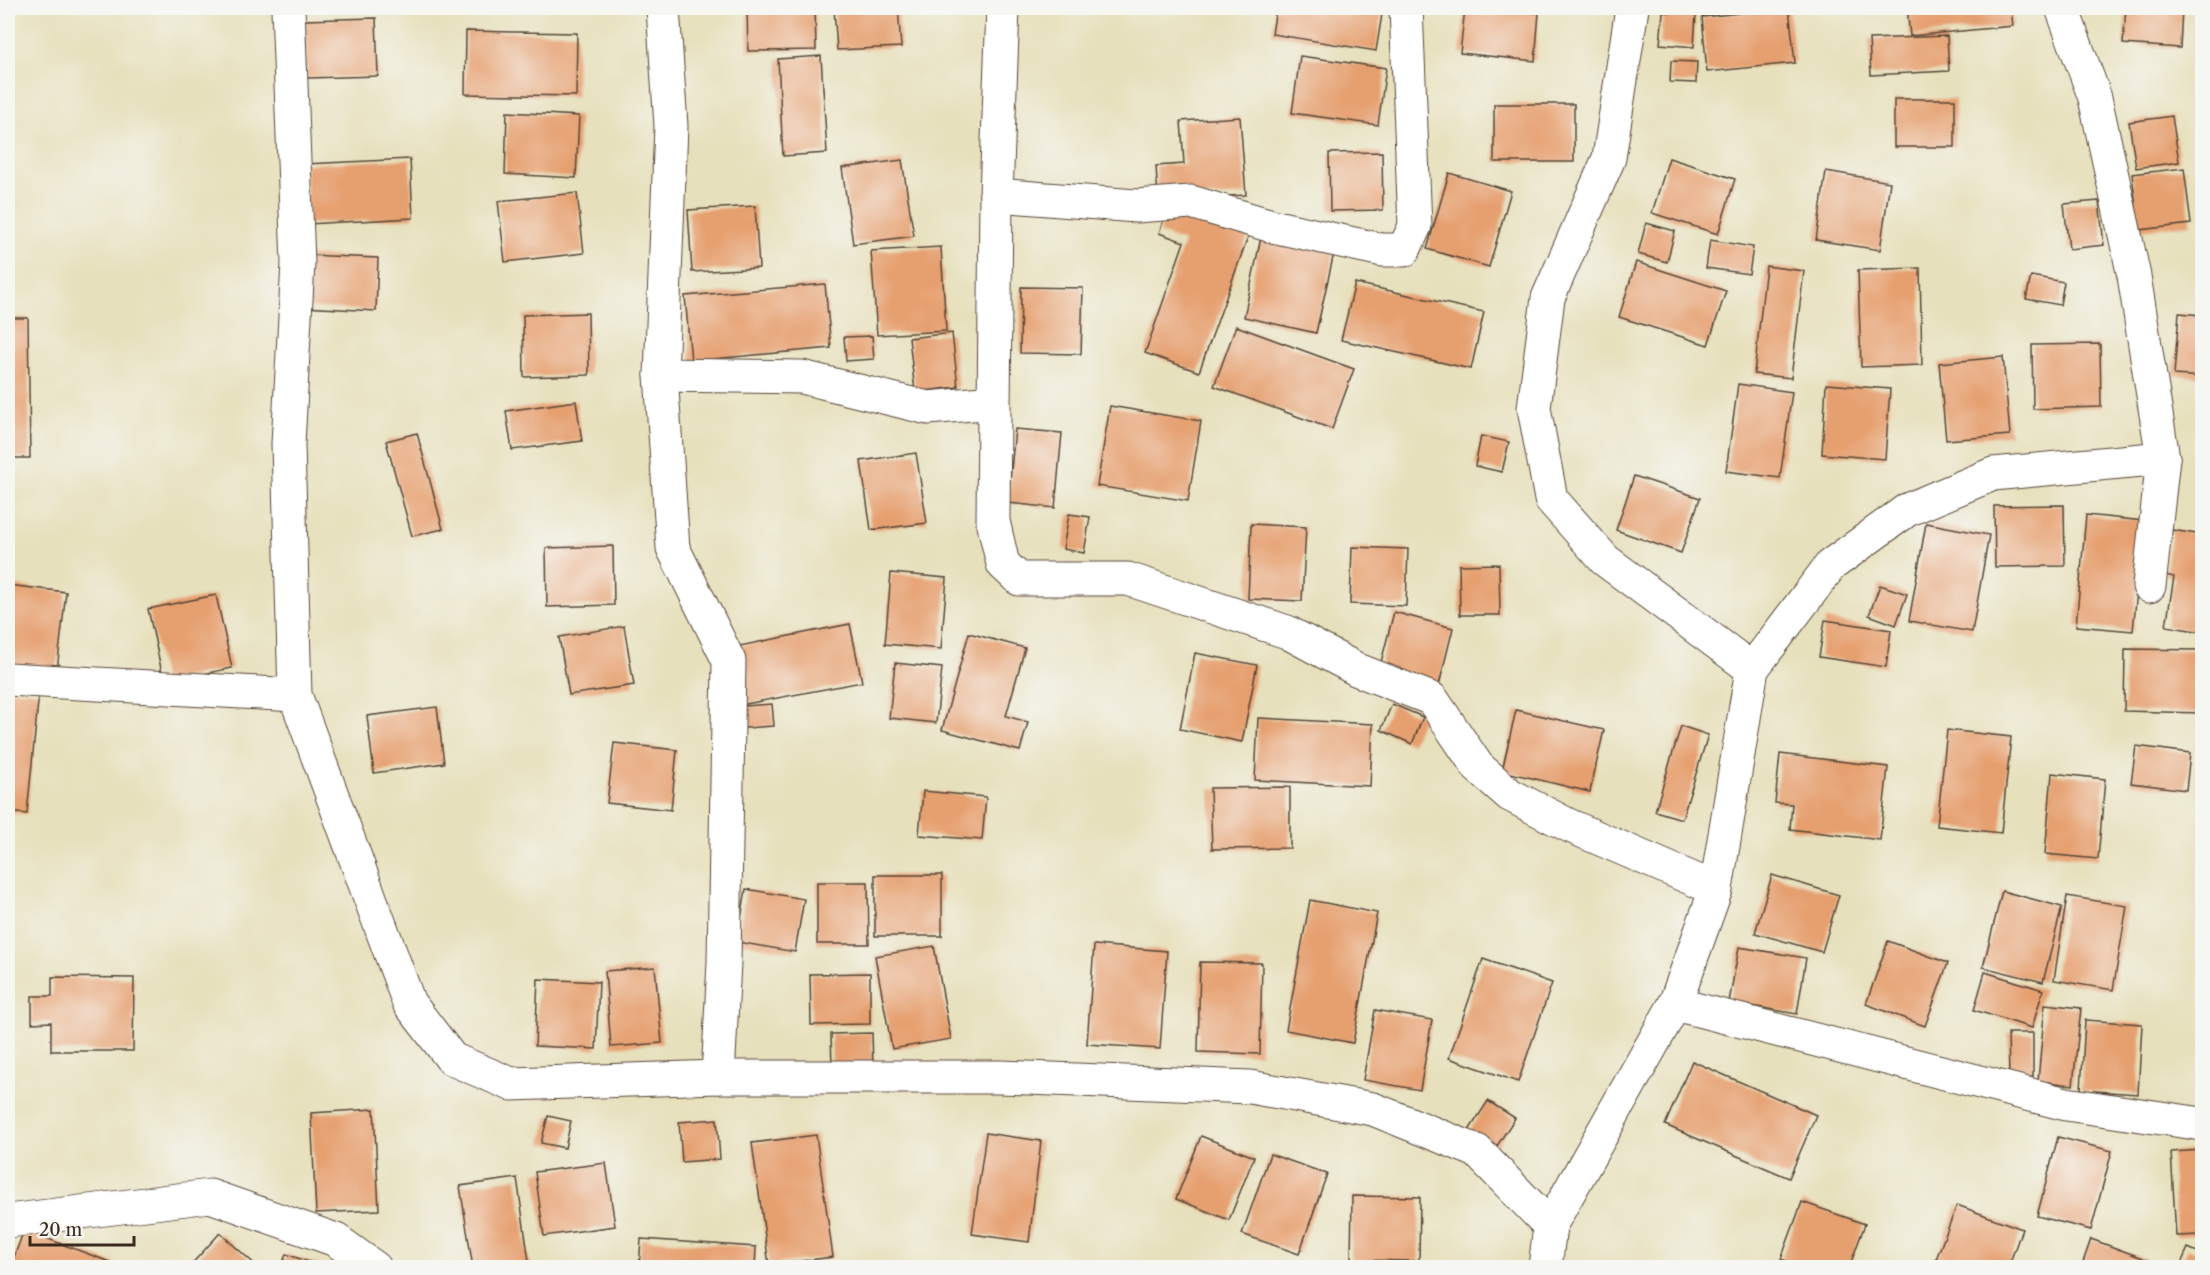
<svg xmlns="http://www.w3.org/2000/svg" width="2210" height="1275" viewBox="0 0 2210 1275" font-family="'Libre Caslon Text',serif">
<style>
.building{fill:#e69f6e}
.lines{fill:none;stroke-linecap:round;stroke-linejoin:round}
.minor-casing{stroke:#554536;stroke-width:35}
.minor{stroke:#fff;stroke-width:33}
</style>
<rect width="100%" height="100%" fill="#f6f6f2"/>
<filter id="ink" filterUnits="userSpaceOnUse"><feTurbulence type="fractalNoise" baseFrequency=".0167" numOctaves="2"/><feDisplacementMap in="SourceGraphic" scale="12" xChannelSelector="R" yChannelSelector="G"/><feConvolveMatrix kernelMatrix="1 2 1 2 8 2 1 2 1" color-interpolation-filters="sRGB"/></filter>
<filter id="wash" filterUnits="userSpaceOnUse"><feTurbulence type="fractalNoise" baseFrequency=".008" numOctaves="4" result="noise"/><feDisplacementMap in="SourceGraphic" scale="24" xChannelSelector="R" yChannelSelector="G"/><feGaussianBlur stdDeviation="1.35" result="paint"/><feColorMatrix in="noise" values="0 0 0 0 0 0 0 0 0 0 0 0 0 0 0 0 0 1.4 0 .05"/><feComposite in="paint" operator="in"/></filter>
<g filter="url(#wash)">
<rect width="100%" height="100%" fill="#e7e0bc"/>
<g id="blocks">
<g class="building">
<path d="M747,8H815L816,50L748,51Z"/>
<path d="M834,8H898L901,47L837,50Z"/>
<path d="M1276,8H1383L1376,51L1272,34Z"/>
<path d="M1465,8L1539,13L1535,61L1460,53Z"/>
<path d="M1789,8L1795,63L1707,72L1702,17Z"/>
<path d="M1907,8H2011L2013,26L1910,36Z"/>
<path d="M2126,8H2182L2180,48L2123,44Z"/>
<path d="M1663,12L1696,13L1694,47L1660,44Z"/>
<path d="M376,18L378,76L307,78L305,20Z"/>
<path d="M466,31L577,33L576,96L465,94Z"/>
<path d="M1947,36L1949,71L1871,75L1869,39Z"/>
<path d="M821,56L827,153L783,156L778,59Z"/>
<path d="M1300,56L1386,68L1378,125L1292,113Z"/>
<path d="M1671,61L1697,62L1696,83L1670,82Z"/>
<rect x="1894" y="99" width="61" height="48"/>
<rect x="1494" y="104" width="80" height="58"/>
<path d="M2196,104H2202V158H2201Z"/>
<path d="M507,112L579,116L576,178L505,174Z"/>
<path d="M2172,116L2179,162L2136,168L2129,122Z"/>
<path d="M1240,117L1246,195L1158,200L1156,166L1184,164L1181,121Z"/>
<path d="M1382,152L1383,210L1330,211L1329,153Z"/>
<path d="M1669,158L1735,179L1718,234L1652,213Z"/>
<path d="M410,159L413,218L308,224L305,164Z"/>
<path d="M902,160L914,236L853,244L842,168Z"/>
<path d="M2184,168L2191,224L2139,230L2132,174Z"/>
<path d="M1826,171L1890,182L1880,250L1816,240Z"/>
<path d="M1449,173L1511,191L1489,267L1427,249Z"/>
<path d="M577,193L584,253L505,262L498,201Z"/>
<path d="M2099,201L2104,245L2069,249L2064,204Z"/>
<path d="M1169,205L1249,234L1199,372L1145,353L1184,242L1159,233Z"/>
<path d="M755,206L759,268L692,272L688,210Z"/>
<path d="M1646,223L1675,231L1667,262L1638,254Z"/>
<path d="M1263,228L1336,244L1316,333L1244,317Z"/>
<path d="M1710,240L1753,247L1749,274L1706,268Z"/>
<path d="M941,247L946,331L877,335L871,251Z"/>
<path d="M304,255L378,258L376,311L303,307Z"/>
<path d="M1636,262L1726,291L1708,345L1619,317Z"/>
<path d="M1766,266L1804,271L1791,378L1754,374Z"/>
<path d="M1920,268L1922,365L1861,367L1858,270Z"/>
<path d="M2031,276L2064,282L2060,305L2026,299Z"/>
<path d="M1355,283L1484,312L1471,369L1341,340Z"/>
<path d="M825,284L831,348L691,361L685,296Z"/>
<path d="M1021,287L1083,288L1081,354L1020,353Z"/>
<path d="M588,313L589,375L524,377L523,315Z"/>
<path d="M2179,313L2202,315V377L2174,375Z"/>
<path d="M8,318H28L30,458H8Z"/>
<path d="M1236,326L1354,369L1332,429L1214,386Z"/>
<path d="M952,333L958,387L915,392L909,338Z"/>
<path d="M872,336L874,359L846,361L844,337Z"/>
<path d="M2100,344L2101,407L2033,409L2032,345Z"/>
<path d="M2003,357L2010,435L1946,440L1939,363Z"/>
<path d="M1738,384L1792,392L1780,478L1726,471Z"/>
<path d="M1826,384L1890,389L1885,459L1822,454Z"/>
<path d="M576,401L582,441L512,450L506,411Z"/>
<path d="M1110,406L1201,421L1188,501L1097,486Z"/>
<path d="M1015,429L1062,433L1055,508L1008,503Z"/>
<path d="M417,433L443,529L412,536L386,441Z"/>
<path d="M1481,436L1509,442L1502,472L1475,466Z"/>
<path d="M916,453L927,523L871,530L861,461Z"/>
<path d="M1634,476L1700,498L1681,553L1616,530Z"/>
<path d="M2064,505L2065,566L1995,567L1994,506Z"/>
<path d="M1069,514L1090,517L1084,553L1063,549Z"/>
<path d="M2086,515L2144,521L2133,631L2076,626Z"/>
<path d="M1926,523L1989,535L1972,632L1909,621Z"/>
<path d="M1251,524L1306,527L1302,601L1248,599Z"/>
<path d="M2172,530L2202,535V632L2166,626L2174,577L2165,575Z"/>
<path d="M613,546L614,605L547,607L546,548Z"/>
<path d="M1352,547L1408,549L1406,606L1350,604Z"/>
<path d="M1499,564L1500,615H1460L1459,565Z"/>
<path d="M891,573L947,578L941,649L885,644Z"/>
<path d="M8,585L66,592L57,670L8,665Z"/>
<path d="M1880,585L1907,594L1896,625L1869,615Z"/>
<path d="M216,595L232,668L164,682L148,609Z"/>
<path d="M1394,612L1453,628L1439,685L1379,670Z"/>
<path d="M1825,620L1891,630L1886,667L1819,657Z"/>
<path d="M850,624L862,682L740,705L729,648Z"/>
<path d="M624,626L634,685L569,695L559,637Z"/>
<path d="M969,633L1025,648L1006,716L1028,722L1020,751L942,730Z"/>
<path d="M2125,649L2202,650V713L2124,711Z"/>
<path d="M1195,653L1257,665L1242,742L1180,729Z"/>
<path d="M895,663L942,668L936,723L889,718Z"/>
<path d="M8,689L39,692L27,814L8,812Z"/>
<path d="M772,704L774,726L732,729L731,707Z"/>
<path d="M1392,704L1423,717L1412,744L1381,730Z"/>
<path d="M437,707L444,763L374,773L367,716Z"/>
<path d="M1516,710L1604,730L1590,792L1502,771Z"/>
<path d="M1258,718L1373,724L1370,786L1255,780Z"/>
<path d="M1681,726L1708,735L1682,819L1655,811Z"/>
<path d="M1947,730L2011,737L2001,833L1937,826Z"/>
<path d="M614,743L677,750L671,810L607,803Z"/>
<path d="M2136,746L2190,753L2186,790L2131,783Z"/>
<path d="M1780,754L1888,767L1880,840L1790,829L1792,804L1775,803Z"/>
<path d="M2052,773L2105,779L2098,859L2045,854Z"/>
<path d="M1290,787V848L1212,849L1210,788Z"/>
<path d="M923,791L986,797L982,840L919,835Z"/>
<rect x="875" y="875" width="67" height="61"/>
<path d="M1772,875L1839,895L1822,952L1755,933Z"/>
<path d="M817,882H868L869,944H817Z"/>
<path d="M746,889L804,899L795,952L737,942Z"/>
<path d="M2002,891L2062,907L2043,982L1983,967Z"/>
<path d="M2067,896L2127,906L2113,990L2054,980Z"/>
<path d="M1310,900L1377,913L1353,1043L1286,1030Z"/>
<path d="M1888,941L1948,963L1925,1026L1866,1004Z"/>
<path d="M1094,945L1167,951L1160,1049L1087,1044Z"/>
<path d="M934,946L951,1039L892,1049L875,956Z"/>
<path d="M1739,947L1806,958L1797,1014L1729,1002Z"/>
<path d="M1483,959L1552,983L1518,1082L1449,1058Z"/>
<path d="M1200,962L1262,963L1260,1054L1198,1052Z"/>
<path d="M655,967L662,1043L611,1047L605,971Z"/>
<path d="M1985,972L2043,990L2032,1028L1974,1010Z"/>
<path d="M870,973V1024L811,1025L810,974Z"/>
<path d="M52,977L134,978L133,1051H51V1022L32,1023V996H52Z"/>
<path d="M538,979L599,982L596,1049L535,1046Z"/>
<path d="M2045,1004L2081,1008L2073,1085L2038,1081Z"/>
<path d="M1375,1010L1432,1020L1420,1090L1363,1080Z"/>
<path d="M2085,1020L2142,1024L2138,1094L2081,1090Z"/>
<path d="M872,1033L873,1067L832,1068L831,1034Z"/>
<path d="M2008,1033H2033V1077L2009,1078Z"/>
<path d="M1692,1061L1816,1115L1789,1178L1665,1125Z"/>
<path d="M1488,1101L1515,1118L1495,1149L1468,1132Z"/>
<path d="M374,1109L379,1210L316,1213L311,1113Z"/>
<path d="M548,1116L571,1121L565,1148L541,1143Z"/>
<path d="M717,1119L720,1159L682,1162L679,1122Z"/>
<path d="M986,1133L1041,1141L1029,1242L972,1234Z"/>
<path d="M816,1135L833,1257L769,1265L752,1143Z"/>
<path d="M1201,1136L1254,1157L1229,1220L1176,1199Z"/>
<path d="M2058,1137L2112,1151L2091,1230L2037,1216Z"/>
<path d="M2202,1150V1235L2176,1236L2171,1152Z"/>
<path d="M1270,1154L1327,1174L1299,1254L1242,1234Z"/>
<path d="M606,1163L615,1226L544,1236L535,1172Z"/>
<path d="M517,1178L530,1268H473L460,1186Z"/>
<path d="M1352,1196L1420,1197L1419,1261L1351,1260Z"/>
<path d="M1802,1202L1865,1224L1849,1268H1805L1781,1259Z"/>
<path d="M1957,1205L2022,1229L2008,1268H1958L1936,1259Z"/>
<path d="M24,1230L126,1268H10Z"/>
<path d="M220,1233L259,1268H188Z"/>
<path d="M641,1239L756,1247L755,1268H639Z"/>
<path d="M2091,1239L2159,1264L2158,1268H2081Z"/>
<path d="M2188,1248L2202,1254V1268H2179Z"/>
<path d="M286,1254L324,1267V1268H281Z"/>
<path d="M1432,1262L1461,1264V1268H1432Z"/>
</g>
</g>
</g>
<g filter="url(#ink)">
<use href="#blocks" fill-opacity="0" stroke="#554536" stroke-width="1.5"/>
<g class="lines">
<defs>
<g id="minor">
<path d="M288,8L298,263L288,444L295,695L409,1003L452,1059L511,1084L718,1077H1001L1250,1087L1373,1109L1477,1151L1550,1226"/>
<path d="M663,8L671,126L661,375L673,548L729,661L724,962L718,1077"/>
<path d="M1003,8L996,195L993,521L1003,564L1019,579H1128L1287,632L1358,670L1432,699L1478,767L1510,795L1568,825L1716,889"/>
<path d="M1632,8L1609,158L1548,298L1534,408L1551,499L1605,560L1752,669"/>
<path d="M2062,8L2095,98L2134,276L2163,458L2149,586"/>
<path d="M996,195L1136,206L1191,202L1272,226L1382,250H1404L1415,226L1406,8"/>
<path d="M661,375L802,377L928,408L993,402"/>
<path d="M8,679L295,695"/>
<path d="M1675,1004L2066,1104L2202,1124"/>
<path d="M8,1221L210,1196L336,1240L375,1268"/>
<path d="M1545,1268L1550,1226L1675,1004L1716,889L1752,669L1831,565L1907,510L1993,474L2163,458"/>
</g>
</defs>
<use href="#minor" class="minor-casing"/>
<use href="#minor" class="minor"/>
</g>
</g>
<rect width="2210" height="1275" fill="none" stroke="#f6f6f2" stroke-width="30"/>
<path d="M30 1236v9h104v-9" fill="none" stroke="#3b2a1e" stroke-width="3"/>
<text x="39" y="1236" font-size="18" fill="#3b2a1e" stroke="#f6f6f2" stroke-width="4.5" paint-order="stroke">20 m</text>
</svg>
